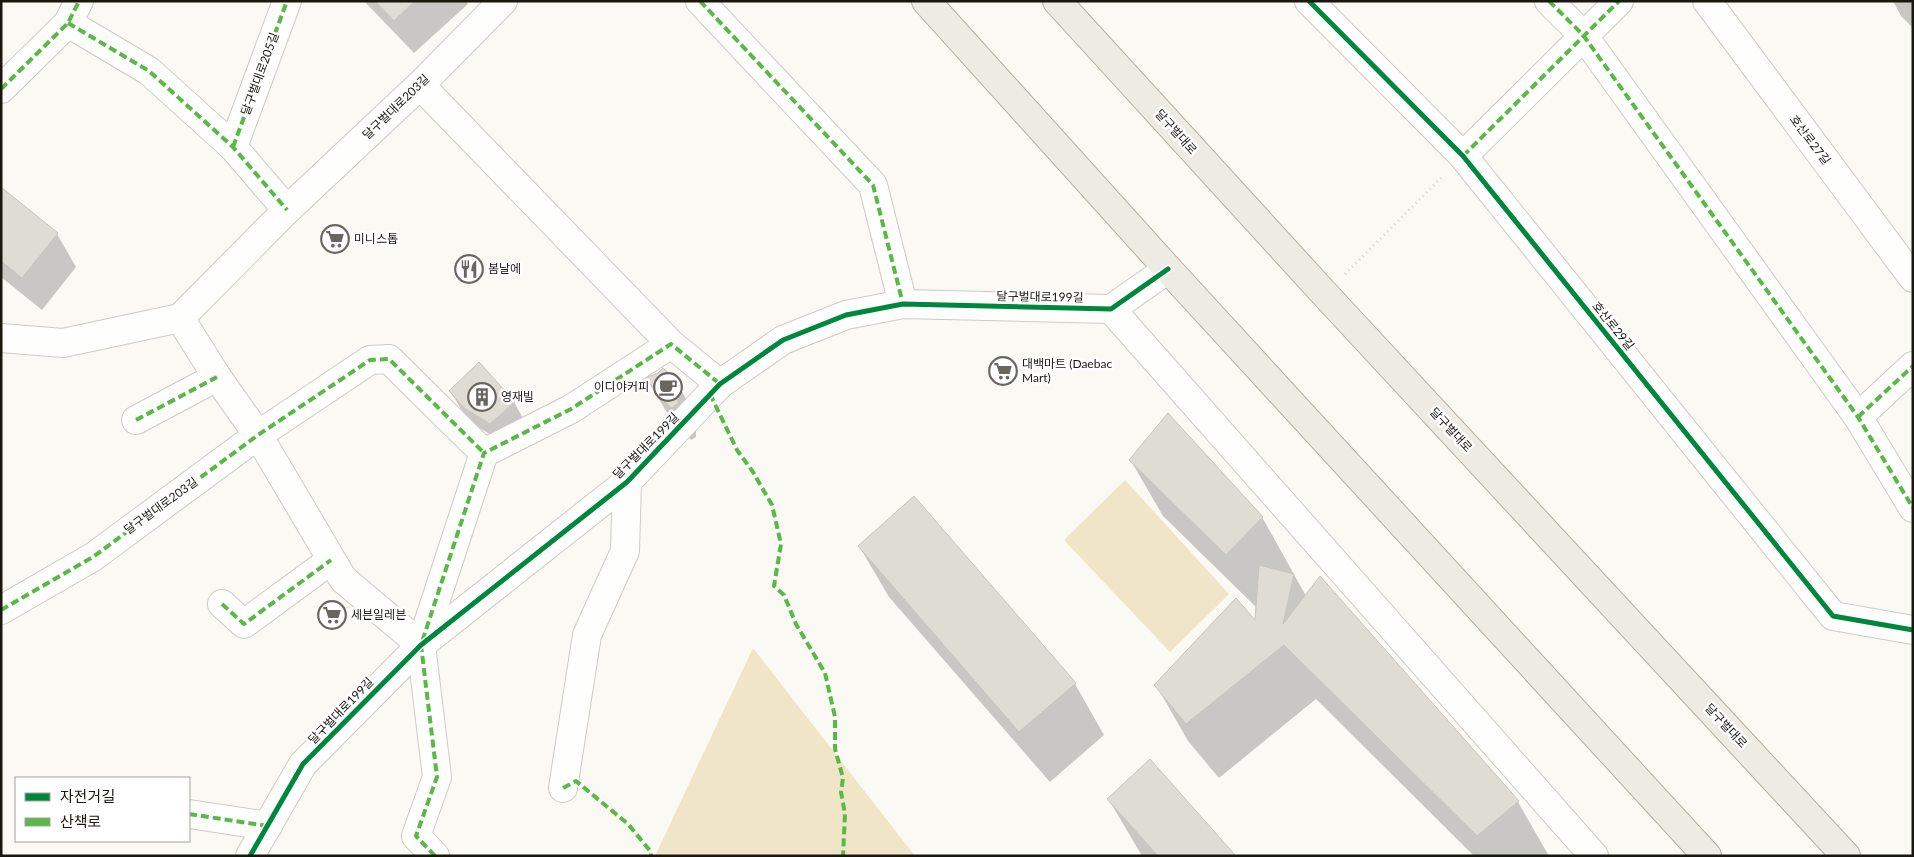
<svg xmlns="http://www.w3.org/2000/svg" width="1914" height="857" viewBox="0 0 1914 857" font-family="Lato,'Noto Sans KR',sans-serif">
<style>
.green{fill:#f1e5c7}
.shadow{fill:#0003}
.building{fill:#dfdcd6;stroke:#c6c4bd}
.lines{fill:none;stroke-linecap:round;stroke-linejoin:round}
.minor-casing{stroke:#cecbc5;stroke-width:30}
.major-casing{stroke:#b4afa0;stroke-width:30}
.path{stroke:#d2d2d0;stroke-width:3;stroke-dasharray:1 4;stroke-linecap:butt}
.minor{stroke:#fefefd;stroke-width:28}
.major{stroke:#eeebe4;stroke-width:28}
.quiet{stroke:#58b947;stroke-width:4;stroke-dasharray:8 4;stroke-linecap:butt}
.cycleway-casing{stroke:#fff;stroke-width:8}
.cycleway{stroke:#00873e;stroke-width:5}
.labels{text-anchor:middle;stroke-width:5;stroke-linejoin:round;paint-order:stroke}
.street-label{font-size:12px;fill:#1a170f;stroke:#fff}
.poi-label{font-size:12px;fill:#1a170f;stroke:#fff;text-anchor:start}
</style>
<rect width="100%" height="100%" fill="#fbf9f4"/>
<g class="green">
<path d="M1125,480L1229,594L1170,652L1064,540Z"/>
<path d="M753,648L915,856H655Z"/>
</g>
<g class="shadow">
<path d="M364,1H466L468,4L414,53Z"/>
<path d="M1893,1H1913V28L1901,16Z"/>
<path d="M1,189L57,234L76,267L42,310L1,277Z"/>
<path d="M659,374L677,383L696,416V437L691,440L666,411L647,379Z"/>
<path d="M451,392L514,402L524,420L501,441L475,425L461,409Z"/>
<path d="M1131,461L1262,517L1306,596L1518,802L1549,856H1474L1316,699L1219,778L1188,741L1156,685L1256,623L1257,608L1163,516Z"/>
<path d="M859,546L1075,684L1104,735L1050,782L889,597Z"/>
<path d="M1109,800L1234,856H1142Z"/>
</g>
<g class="building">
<path d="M375,1H415L394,21Z"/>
<path d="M1,187L58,233L22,278L1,261Z"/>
<path d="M479,362L515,402L490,424L464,408L449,391Z"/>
<path d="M663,368L678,382V404L671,408L645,378L658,373Z"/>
<path d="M1168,413L1263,517L1226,555L1129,460Z"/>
<path d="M914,496L1076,683L1019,732L858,546Z"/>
<path d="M1259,565L1294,574L1283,624L1320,576L1519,801L1477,836L1284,645L1186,724L1154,685L1236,598L1255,620Z"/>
<path d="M1150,759L1236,856H1158L1107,799Z"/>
</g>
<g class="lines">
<defs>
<g id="minor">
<path d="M700,1L873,185L903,304"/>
<path d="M1309,1L1463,156L1833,616L1913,630"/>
<path d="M1549,1L1583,35L1858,417L1913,508"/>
<path d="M1707,1L1913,278"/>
<path d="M68,23L149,71L233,147L287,210"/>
<path d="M420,85L671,344"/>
<path d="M1,89L68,23L79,1"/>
<path d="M233,147L287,1"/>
<path d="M1463,156L1619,1"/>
<path d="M1111,309L1594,856"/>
<path d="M180,318L217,377L258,435L343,579L421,645"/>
<path d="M1,338L63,343L180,318L287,210L420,85L503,1"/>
<path d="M1858,417L1913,366"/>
<path d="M136,420L217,377"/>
<path d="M222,604L244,624L331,560"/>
<path d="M1,610L93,557L258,435L370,360L389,359L484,453"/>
<path d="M563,788L587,635L625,551L627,482"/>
<path d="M189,814L268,826"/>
<path d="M250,856L303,764L421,645L627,482L720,384L783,340L846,315L903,304L1111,309L1168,269"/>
<path d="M435,856L416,836L437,777L421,645L484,453L571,409L671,344L720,384"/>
</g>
<g id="major">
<path d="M926,1L1168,269L1707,856"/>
<path d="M1057,1L1321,290L1846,856"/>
</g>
</defs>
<use href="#minor" class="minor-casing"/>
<use href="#major" class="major-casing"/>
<path class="path" d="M1345,274L1443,176"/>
<use href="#minor" class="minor"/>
<use href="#major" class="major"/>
<g class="quiet">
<path d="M700,1L873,185L903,304"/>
<path d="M1549,1L1583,35L1858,417L1913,508"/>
<path d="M68,23L149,71L233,147L287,210"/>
<path d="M1,89L68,23L79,1"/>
<path d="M233,147L287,1"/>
<path d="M1463,156L1619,1"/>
<path d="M710,394L737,450L753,472L772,505L781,544L774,586L784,595L796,624L825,673L835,717V749L843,778L841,792L845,814L843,856"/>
<path d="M1858,417L1913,366"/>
<path d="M136,420L217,377"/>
<path d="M222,604L244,624L331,560"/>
<path d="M1,610L93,557L258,435L370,360L389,359L484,453"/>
<path d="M563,788L576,781L628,824L651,852V856"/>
<path d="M189,814L268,826"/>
<path d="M435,856L416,836L437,777L421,645L484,453L571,409L671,344L720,384"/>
</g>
<defs>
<g id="cycleway">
<path d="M1309,1L1463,156L1833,616L1913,630"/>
<path d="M250,856L303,764L421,645L627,482L720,384L783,340L846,315L903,304L1111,309L1168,269"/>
</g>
</defs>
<use href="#cycleway" class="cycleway-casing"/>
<use href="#cycleway" class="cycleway"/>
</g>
<defs>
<symbol id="supermarket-ring" viewBox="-11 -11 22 22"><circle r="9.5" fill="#fff" stroke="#69665f" stroke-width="1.5"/><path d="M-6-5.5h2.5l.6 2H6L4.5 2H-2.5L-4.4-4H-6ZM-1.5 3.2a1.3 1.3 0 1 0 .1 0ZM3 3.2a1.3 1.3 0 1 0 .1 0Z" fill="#69665f"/></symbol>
<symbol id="restaurant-ring" viewBox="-11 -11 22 22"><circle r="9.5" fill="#fff" stroke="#69665f" stroke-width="1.5"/><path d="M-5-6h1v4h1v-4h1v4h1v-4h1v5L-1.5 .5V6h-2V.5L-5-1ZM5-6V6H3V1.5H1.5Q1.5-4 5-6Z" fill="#69665f"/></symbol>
<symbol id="cafe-ring" viewBox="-11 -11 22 22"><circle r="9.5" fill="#fff" stroke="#69665f" stroke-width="1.5"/><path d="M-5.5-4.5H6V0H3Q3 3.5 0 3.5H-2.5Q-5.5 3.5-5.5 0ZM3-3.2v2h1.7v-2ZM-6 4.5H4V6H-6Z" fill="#69665f"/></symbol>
<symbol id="building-ring" viewBox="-11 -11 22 22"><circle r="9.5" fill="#fff" stroke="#69665f" stroke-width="1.5"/><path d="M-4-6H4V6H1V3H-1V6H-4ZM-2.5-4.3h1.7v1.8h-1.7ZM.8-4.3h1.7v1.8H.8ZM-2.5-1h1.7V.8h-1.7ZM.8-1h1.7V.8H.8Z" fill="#69665f"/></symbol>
</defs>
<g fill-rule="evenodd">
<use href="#supermarket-ring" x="319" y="223" width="32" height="32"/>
<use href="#restaurant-ring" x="453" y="253" width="32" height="32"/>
<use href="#supermarket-ring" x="987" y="355" width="32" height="32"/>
<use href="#cafe-ring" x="652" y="371" width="32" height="32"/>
<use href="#building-ring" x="466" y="381" width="32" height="32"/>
<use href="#supermarket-ring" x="316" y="599" width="32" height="32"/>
</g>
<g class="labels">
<g class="street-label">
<text transform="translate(260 74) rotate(-70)" y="4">달구벌대로205길</text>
<text transform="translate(396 107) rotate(-44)" y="4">달구벌대로203길</text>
<text transform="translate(1176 132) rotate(48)" y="4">달구벌대로</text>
<text transform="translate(1810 140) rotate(53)" y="4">호산로27길</text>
<text transform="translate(1040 297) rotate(1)" y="4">달구벌대로199길</text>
<text transform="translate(1613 326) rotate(51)" y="4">호산로29길</text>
<text transform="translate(1451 430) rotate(47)" y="4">달구벌대로</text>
<text transform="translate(646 446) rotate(-45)" y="4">달구벌대로199길</text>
<text transform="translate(161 506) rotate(-36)" y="4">달구벌대로203길</text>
<text transform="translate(341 711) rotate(-46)" y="4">달구벌대로199길</text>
<text transform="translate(1726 726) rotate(47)" y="4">달구벌대로</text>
</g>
<g class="poi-label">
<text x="354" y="243">미니스톱</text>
<text x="488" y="273">봄날에</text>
<text x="1022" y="368">대백마트 (Daebac<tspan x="1022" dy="14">Mart)</tspan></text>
<text x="649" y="391" text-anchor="end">이디야커피</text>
<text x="501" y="401">영재빌</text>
<text x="351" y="619">세븐일레븐</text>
</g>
</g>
<rect width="1914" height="857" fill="none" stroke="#1a170f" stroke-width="5"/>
<rect x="15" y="777" width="175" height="65" fill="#ffffff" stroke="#a3a29f"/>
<rect x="25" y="793" width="25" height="8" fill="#00873e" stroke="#a3a29f"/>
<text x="60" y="802" font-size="15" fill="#1a170f">자전거길</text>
<rect x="25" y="818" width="25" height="8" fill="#58b947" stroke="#a3a29f"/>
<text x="60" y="827" font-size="15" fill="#1a170f">산책로</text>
</svg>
